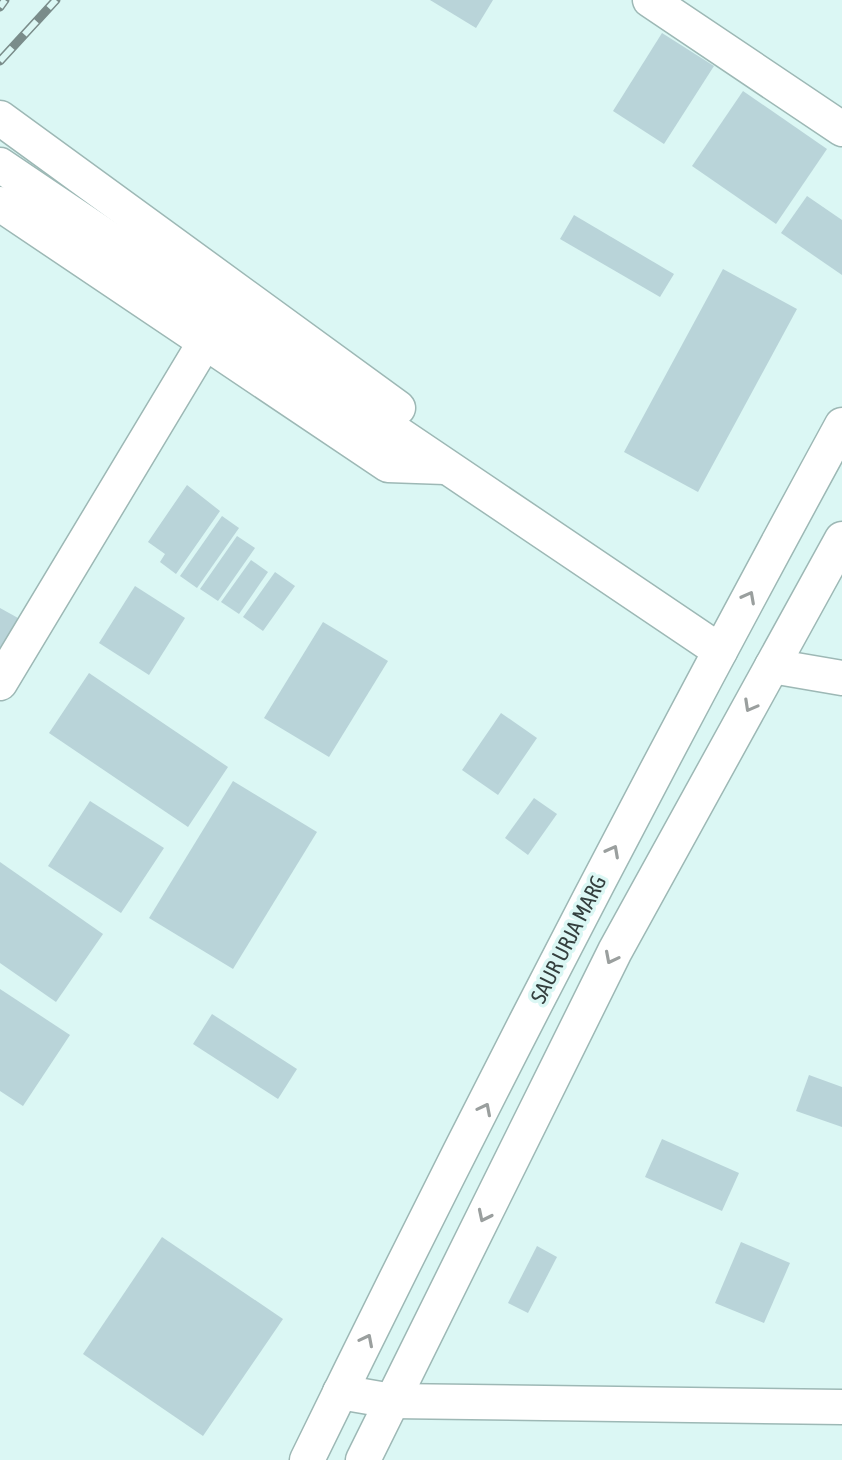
<svg xmlns="http://www.w3.org/2000/svg" width="842" height="1460" viewBox="0 0 842 1460" font-family="'Asap Condensed',sans-serif">
<style>
.building{fill:#b9d4d9}
.lines{fill:none;stroke-linecap:round;stroke-linejoin:round}
.minor-casing{stroke:#9db8b5;stroke-width:37}
.minor{stroke:#fff;stroke-width:34}
.rail-casing{stroke:#7a8c8a;stroke-width:9}
.rail{stroke:#dbf7f4;stroke-width:6;stroke-dasharray:18;stroke-linecap:butt}
.oneway{stroke:#9a9f9e}
.labels{text-anchor:middle;stroke-width:7;stroke-linejoin:round;paint-order:stroke}
.street-label{font-size:22px;fill:#343f3e;stroke:#dbf7f4}
</style>
<rect width="100%" height="100%" fill="#dbf7f4"/>
<g class="building">
<path d="M430,0H493L476,28Z"/>
<path d="M662,33L714,66L664,144L613,111Z"/>
<path d="M743,91L827,149L776,224L692,166Z"/>
<path d="M807,196L842,220V275L781,233Z"/>
<path d="M574,215L674,274L660,297L560,239Z"/>
<path d="M723,269L797,309L698,492L624,452Z"/>
<path d="M187,485L220,511L176,574L160,562L165,554L148,542Z"/>
<path d="M222,516L239,528L197,588L180,576Z"/>
<path d="M237,536L255,548L218,601L200,589Z"/>
<path d="M251,560L268,572L239,614L221,602Z"/>
<path d="M275,572L295,586L263,631L243,617Z"/>
<path d="M135,586L185,618L149,675L99,643Z"/>
<path d="M0,608L18,618L0,651Z"/>
<path d="M323,622L388,661L329,757L264,718Z"/>
<path d="M89,673L228,767L188,827L49,733Z"/>
<path d="M501,713L537,738L498,795L462,770Z"/>
<path d="M233,781L317,832L233,969L149,918Z"/>
<path d="M534,798L557,814L528,855L505,838Z"/>
<path d="M90,801L164,848L121,913L48,866Z"/>
<path d="M0,862L103,934L56,1002L0,963Z"/>
<path d="M0,989L70,1035L23,1106L0,1091Z"/>
<path d="M212,1014L297,1069L278,1099L193,1044Z"/>
<path d="M809,1075L842,1087V1127L796,1111Z"/>
<path d="M662,1139L739,1173L722,1211L645,1177Z"/>
<path d="M162,1237L283,1319L203,1436L83,1354Z"/>
<path d="M741,1242L790,1263L764,1323L715,1303Z"/>
<path d="M537,1246L557,1257L528,1313L508,1303Z"/>
</g>
<g class="lines">
<defs>
<g id="minor">
<path d="M650,0L842,129"/>
<path d="M0,118L398,408"/>
<path d="M0,165L720,651"/>
<path d="M0,204L388,465L445,467"/>
<path d="M772,666L842,678"/>
<path d="M0,683L205,342"/>
<path d="M340,1392L392,1401L842,1407"/>
<path d="M307,1460C477,1111 656,766 842,425"/>
<path d="M363,1460L615,951L842,539"/>
</g>
</defs>
<use href="#minor" class="minor-casing"/>
<use href="#minor" class="minor"/>
<defs>
<g id="rail">
<path d="M0,7L5,0"/>
<path d="M0,61L56,0"/>
</g>
</defs>
<use href="#rail" class="rail-casing"/>
<use href="#rail" class="rail"/>
</g>
<defs><path id="oneway-chevron" d="M-2-3.5L2.5 0L-2 3.5" fill="none" stroke-width="1.6" stroke-linecap="round" stroke-linejoin="round" transform="scale(2)"/></defs>
<g class="oneway">
<use href="#oneway-chevron" transform="translate(749 597) rotate(-62)"/>
<use href="#oneway-chevron" transform="translate(750 706) rotate(119)"/>
<use href="#oneway-chevron" transform="translate(613 851) rotate(-62)"/>
<use href="#oneway-chevron" transform="translate(611 958) rotate(117)"/>
<use href="#oneway-chevron" transform="translate(485 1109) rotate(-63)"/>
<use href="#oneway-chevron" transform="translate(484 1216) rotate(116)"/>
<use href="#oneway-chevron" transform="translate(367 1340) rotate(-63)"/>
</g>
<g class="labels">
<g class="street-label">
<text transform="translate(568 939) rotate(-63)" y="8">SAUR URJA MARG</text>
</g>
</g>
</svg>
